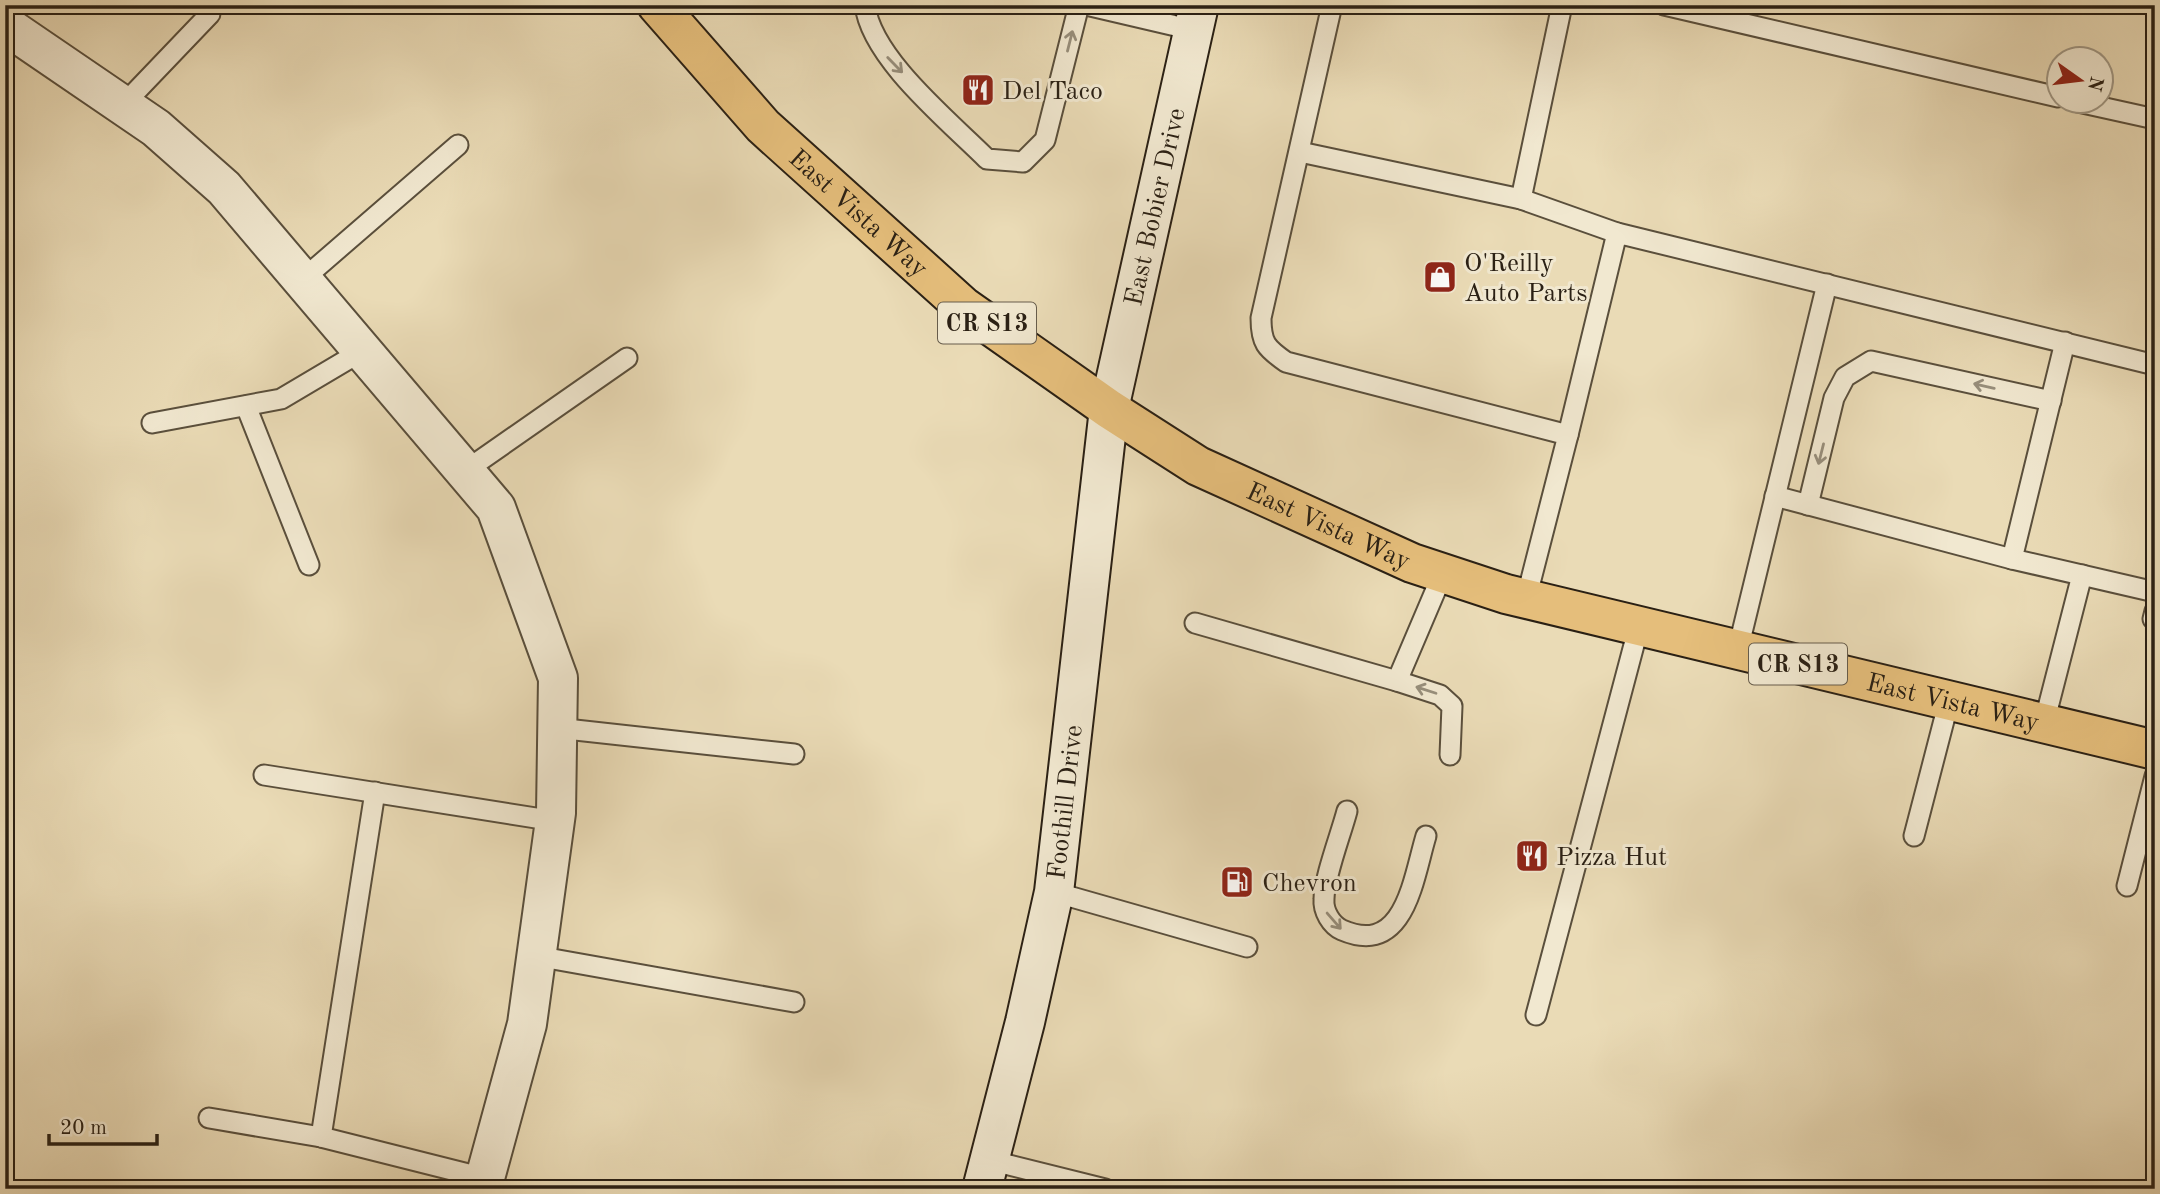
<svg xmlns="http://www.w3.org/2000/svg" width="2160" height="1194" viewBox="0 0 2160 1194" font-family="'Old Standard TT',serif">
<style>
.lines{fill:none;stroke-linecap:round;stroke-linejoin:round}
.lane-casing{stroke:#5a4f3c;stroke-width:23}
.street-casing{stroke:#5a4f3c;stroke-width:42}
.secondary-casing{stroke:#2a2014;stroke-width:42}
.primary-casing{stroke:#2a2014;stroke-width:42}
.lane{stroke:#f1e8d0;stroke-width:19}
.street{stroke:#f1e8d0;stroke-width:38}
.secondary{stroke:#f1e8d0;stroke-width:38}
.primary{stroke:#e5be7b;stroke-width:38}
.oneway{stroke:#978e7b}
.labels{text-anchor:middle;stroke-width:6;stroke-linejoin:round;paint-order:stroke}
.shield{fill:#f1e8d0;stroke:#665c4c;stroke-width:2}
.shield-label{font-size:24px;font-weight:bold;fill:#2a2014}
.poi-label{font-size:26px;fill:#2a2014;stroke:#f1e8d0;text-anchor:start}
.street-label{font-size:26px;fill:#2a2014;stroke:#f1e8d0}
</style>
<rect width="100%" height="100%" fill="#eadbb6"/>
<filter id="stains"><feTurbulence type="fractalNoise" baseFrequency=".00286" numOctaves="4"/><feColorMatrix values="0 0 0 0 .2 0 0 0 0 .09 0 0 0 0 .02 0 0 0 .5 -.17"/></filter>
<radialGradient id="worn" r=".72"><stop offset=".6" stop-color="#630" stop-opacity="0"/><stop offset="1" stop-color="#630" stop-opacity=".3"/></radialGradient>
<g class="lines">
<defs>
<g id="lane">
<path d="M865,5C871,58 949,121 987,159L1023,162L1045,140L1079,5"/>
<path d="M1086,5L1193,30"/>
<path d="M1332,5L1261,318C1261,343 1266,348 1286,362L1568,435L1526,599"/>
<path d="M1664,5L2058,97"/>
<path d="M2078,102L2155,119"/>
<path d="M123,105L210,14L202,5"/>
<path d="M1300,152L1521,199L1617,233"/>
<path d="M1521,199L1562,5"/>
<path d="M302,280L458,145"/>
<path d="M2065,342L2012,559L2155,592"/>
<path d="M246,406L309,565"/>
<path d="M152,423L281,399L362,351"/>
<path d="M1568,435L1617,233L2155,365"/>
<path d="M465,471L627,358"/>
<path d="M1775,496L2012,559"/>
<path d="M1808,505L1834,398L1845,377L1871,361L2051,401"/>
<path d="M2153,619L2155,611"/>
<path d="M1195,623L1397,681L1443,573"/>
<path d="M1738,649L1827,284"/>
<path d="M1397,681L1440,695L1452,706L1450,755"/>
<path d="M2044,723L2082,575"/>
<path d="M557,728L794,754"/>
<path d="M264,775L555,821"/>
<path d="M1347,811C1341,834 1324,878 1324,899C1323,911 1331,925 1342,930C1405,957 1413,879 1426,836"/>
<path d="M1914,836L1949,701"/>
<path d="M2127,886L2155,776"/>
<path d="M1054,892L1247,947"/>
<path d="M536,956L794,1002"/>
<path d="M1536,1015L1639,626"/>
<path d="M209,1118L321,1137L484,1178"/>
<path d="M321,1137L375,792"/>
<path d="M989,1160L1105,1189"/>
</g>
<path id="street" d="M5,25L156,128L224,188L496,508L558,678L556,813L527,1024L482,1189"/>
<g id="secondary">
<path id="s1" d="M982,1189L1025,1022L1054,892L1109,409L1199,5"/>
</g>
<g id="primary">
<path id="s2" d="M657,5L763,126L964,307L1109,409L1198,466L1412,563L1506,594L2155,750"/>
</g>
</defs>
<use href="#lane" class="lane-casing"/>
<use href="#street" class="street-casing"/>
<use href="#secondary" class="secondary-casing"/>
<use href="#primary" class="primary-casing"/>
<use href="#lane" class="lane"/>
<use href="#street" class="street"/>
<use href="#secondary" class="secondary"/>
<use href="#primary" class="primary"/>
</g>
<defs><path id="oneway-shaft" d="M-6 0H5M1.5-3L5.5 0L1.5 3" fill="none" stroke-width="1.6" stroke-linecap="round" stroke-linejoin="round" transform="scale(1.75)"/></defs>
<g class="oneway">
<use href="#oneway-shaft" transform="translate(1070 41) rotate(-76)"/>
<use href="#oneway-shaft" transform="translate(895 65) rotate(46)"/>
<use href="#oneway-shaft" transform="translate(1984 386) rotate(-167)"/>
<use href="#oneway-shaft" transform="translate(1821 454) rotate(104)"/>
<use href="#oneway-shaft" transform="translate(1426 690) rotate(-162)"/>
<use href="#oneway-shaft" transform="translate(1334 921) rotate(49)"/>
</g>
<defs>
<symbol id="restaurant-square" viewBox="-11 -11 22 22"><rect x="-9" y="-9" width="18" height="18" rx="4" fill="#8f2418" stroke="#f1e8d0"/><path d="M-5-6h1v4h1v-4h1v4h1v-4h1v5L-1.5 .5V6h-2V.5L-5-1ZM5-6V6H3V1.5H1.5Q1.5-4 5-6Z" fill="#fff"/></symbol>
<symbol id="shop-square" viewBox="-11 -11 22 22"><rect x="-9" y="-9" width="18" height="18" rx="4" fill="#8f2418" stroke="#f1e8d0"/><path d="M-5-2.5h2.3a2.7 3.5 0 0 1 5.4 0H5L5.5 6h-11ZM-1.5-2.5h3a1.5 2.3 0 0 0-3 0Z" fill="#fff"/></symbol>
<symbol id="fuel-square" viewBox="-11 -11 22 22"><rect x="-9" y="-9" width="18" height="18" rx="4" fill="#8f2418" stroke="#f1e8d0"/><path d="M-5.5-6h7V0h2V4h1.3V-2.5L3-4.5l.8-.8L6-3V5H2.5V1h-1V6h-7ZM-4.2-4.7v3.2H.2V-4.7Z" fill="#fff"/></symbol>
</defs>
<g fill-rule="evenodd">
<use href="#restaurant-square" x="959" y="71" width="38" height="38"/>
<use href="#shop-square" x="1421" y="258" width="38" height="38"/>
<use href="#restaurant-square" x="1513" y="837" width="38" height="38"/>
<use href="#fuel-square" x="1218" y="863" width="38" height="38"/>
</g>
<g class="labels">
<g class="shield">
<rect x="938" y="302.5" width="98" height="41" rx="5"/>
<rect x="1749" y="643.5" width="98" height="41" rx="5"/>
</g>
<g class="shield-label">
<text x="987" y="331">CR S13</text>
<text x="1798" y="672">CR S13</text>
</g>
<g class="poi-label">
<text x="1002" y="99">Del Taco</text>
<text x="1464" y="271">O'Reilly<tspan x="1464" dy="30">Auto Parts</tspan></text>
<text x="1556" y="865">Pizza Hut</text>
<text x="1262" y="891">Chevron</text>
</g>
<g class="street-label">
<text dy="9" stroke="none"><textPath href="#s1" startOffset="999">East Bobier Drive</textPath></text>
<text dy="9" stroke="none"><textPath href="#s2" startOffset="290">East Vista Way</textPath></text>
<text dy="9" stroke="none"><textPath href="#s2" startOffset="858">East Vista Way</textPath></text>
<text dy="9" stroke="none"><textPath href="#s2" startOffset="1508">East Vista Way</textPath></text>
<text dy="9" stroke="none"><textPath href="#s1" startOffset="396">Foothill Drive</textPath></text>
</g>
</g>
<rect width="2160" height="1194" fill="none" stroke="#eadbb6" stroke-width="28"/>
<rect x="7" y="7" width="2146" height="1180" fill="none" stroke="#2a2014" stroke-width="3.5"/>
<rect x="14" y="14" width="2132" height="1166" fill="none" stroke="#2a2014" stroke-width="2"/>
<g transform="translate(2080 80) rotate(104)"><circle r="33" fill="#f1e8d0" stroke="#a19885" stroke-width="2"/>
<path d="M0-5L12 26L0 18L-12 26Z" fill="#8f2418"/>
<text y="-10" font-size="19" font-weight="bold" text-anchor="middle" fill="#2a2014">N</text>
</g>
<path d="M49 1134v10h108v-10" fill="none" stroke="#2a2014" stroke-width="3.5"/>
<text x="60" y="1134" font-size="21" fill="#2a2014" stroke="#f1e8d0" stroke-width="5" paint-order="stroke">20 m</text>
<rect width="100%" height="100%" filter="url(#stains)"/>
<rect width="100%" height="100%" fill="url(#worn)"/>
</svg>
